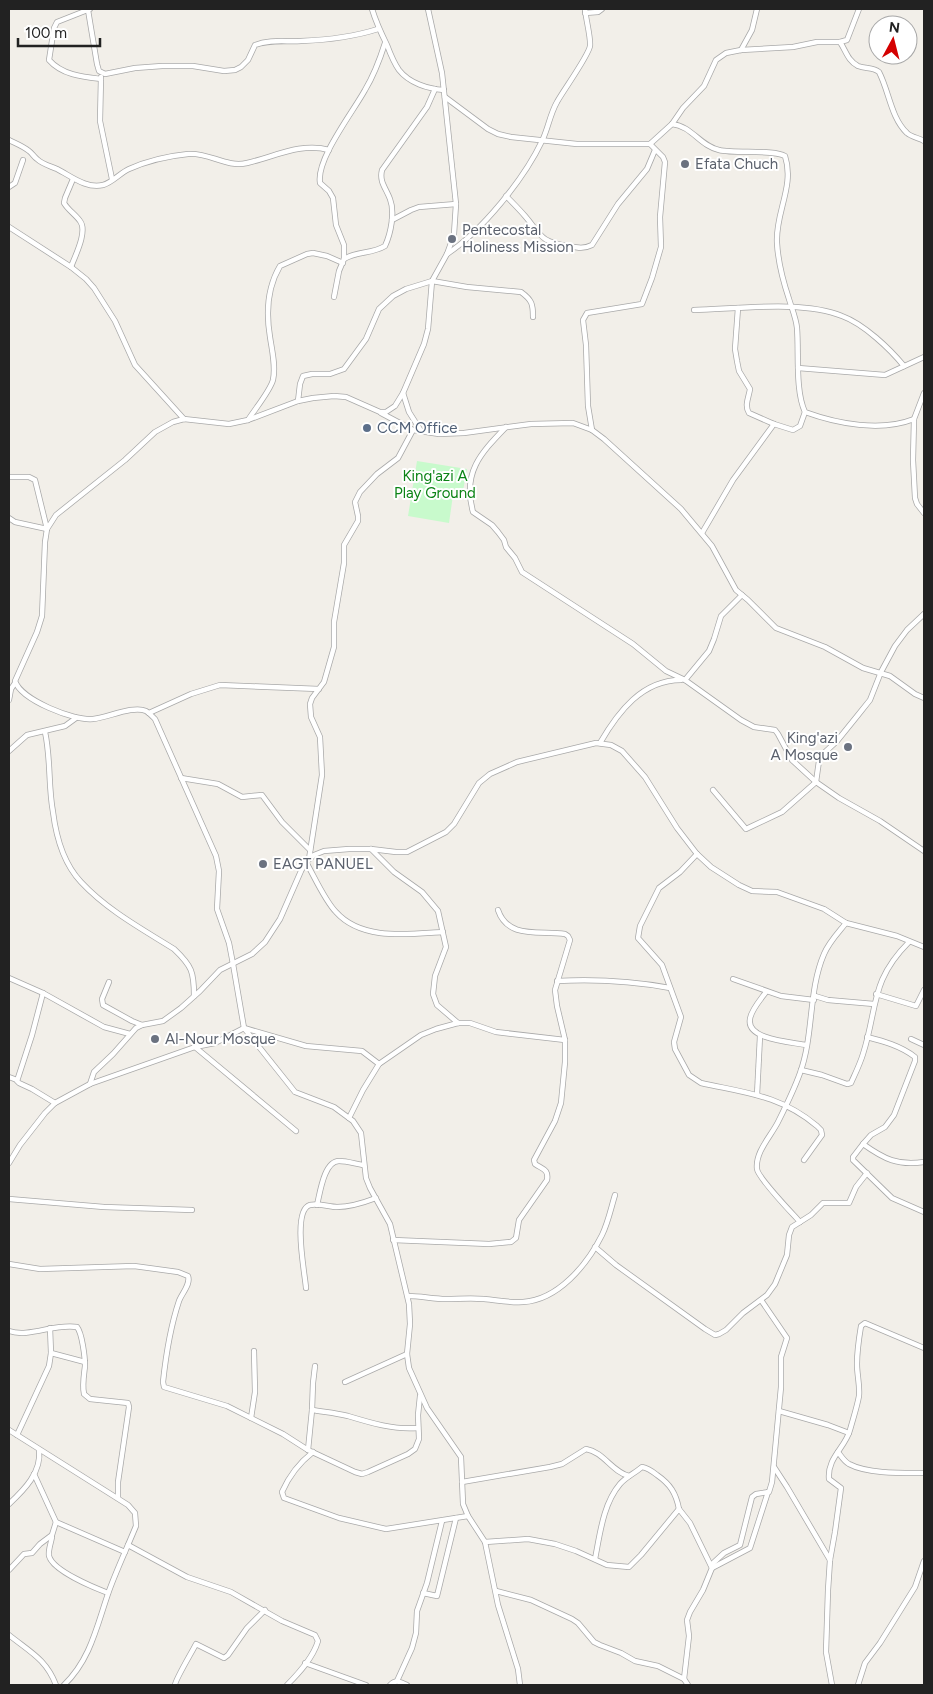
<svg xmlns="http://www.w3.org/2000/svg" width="933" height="1694" viewBox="0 0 933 1694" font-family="Figtree,sans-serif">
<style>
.park{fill:#c8facc}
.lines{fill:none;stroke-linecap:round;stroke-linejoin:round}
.minor-casing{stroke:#a9a9a9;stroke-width:6}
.minor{stroke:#fff;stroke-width:4.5}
.worship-dot{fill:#6b7280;stroke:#fff;stroke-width:2}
.service-dot{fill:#5c6f8a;stroke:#fff;stroke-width:2}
.labels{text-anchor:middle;stroke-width:4;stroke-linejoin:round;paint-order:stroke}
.worship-label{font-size:15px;fill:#5b616d;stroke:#fff;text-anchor:start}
.service-label{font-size:15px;fill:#4e5e75;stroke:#fff;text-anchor:start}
.park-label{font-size:15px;fill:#0c8416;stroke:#fff}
</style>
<rect width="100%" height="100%" fill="#f2efe9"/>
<path class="park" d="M417,461L467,469L462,496L453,495L449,523L408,516Z"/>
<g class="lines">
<defs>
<g id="minor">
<path d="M90,9L57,22L54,28L49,60C62,75 83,77 101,79"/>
<path d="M372,9C376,22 381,33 387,45C390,53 394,63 399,70C409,83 428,89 444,90"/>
<path d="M428,9L442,73L456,204L454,234L451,243L447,254L432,281L428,329L424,344L403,393L395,406L386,412H380L346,397L334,396L313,398L298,401L248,420L229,424L184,419L173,422L155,432L125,460L56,515L47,529L45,542L42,616L37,632L15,681C21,700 74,721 93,719C107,718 133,705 146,711C149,713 152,716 155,719L216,856L219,871L217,909L229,943L233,964L244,1028L295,1092L334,1107L353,1121L361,1133L366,1178L370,1188L390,1224L409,1304L410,1324L407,1354L409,1368L427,1408L461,1457L463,1504L468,1516L485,1542L498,1605L518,1669L520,1685"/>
<path d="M88,10L97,64L99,71L105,74L135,68L162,66H193L224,71L235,70L241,67L248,60L255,45C270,39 286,42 301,41C328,40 353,37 378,29"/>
<path d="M585,13L598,12L602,9"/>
<path d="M840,42L847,40L859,9"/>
<path d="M741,50L752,30L757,9"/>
<path d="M101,77L100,121L112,179"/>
<path d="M445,97L488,129L498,134L511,137L577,144H650L672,124L683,108L704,86L716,60L726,53L741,50L793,47L817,42H840C846,51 848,61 858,66C866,69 873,67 879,72C889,91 891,118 907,133C911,137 919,138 924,141"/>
<path d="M672,124C692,126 700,146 719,150C735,154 773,149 785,156C795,186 775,213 777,243C778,261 783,281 789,299C792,309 796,318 797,328C799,352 795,391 805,412C838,424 881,432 914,419L924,393"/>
<path d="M9,140C15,143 23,146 29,151C32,153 34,157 37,159C42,164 50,166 57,169C71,176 86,189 103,185C112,183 120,173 129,169C147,161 168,156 188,154C209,152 226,168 247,163C274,157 301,142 329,150"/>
<path d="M9,187L15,183L23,160"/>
<path d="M506,196C512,202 519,209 525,216C542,236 540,242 569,246C578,248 584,249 592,245L618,204L647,169L655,150"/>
<path d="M392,220L411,210L419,207L456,204"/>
<path d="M9,227L71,267L86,279L94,288L115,321L135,365L184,419"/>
<path d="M447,254C482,231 524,179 542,141C548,129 550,114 557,102C563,91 589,55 590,46C591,38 586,20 585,9"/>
<path d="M344,259C357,251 372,254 385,246C391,233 395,212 390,199C386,188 379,182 382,170L427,107L435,89"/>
<path d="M71,267C75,256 88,231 80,221C75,214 68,210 64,203L65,198L73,179"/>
<path d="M334,297L339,271L344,259V245L336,225L333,198L329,191L320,183C316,159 353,112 365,90C374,75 380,59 385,43"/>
<path d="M738,308L735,349L737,361L739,371L750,389C749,397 744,405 749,413L774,424L793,430L800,426L805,412"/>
<path d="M694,310C736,309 804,300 842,316C864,324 890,349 904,366"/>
<path d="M798,368L885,375L924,357"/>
<path d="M403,393L409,412L421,431"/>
<path d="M298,401L300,384L303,376L312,374H330L344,369L366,339L379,309L393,296L406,289L432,281L467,287L521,292C532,300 533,304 533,317"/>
<path d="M381,413L413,430L439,434L464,433L531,424L573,423L592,430L604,439L681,509L712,546L736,590L748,600L776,628L825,647L863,668L890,676L915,694L924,698"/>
<path d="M914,419L913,460L915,498L917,504L924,513"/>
<path d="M248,420C255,409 270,391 273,380C276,366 272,351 270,337C266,313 267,288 280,266L307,254L313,253L327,256L343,263"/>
<path d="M506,427C481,453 462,472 473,512L492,525L498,532L504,540L506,547L515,558L522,572L633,644L666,671L685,680L741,720L754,727L775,730L778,734L792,760L816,782L839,798L880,821L924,851"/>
<path d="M592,430L588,406L586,345L583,320L587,313L642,304L652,278L661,247L660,217L665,162L663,157L650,144"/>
<path d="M9,477H29L35,480L47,529L15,522L9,518"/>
<path d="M702,533L733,480L774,424"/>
<path d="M685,680L709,651L714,639L721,616L742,595"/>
<path d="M9,700L11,689L15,683"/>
<path d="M149,713L191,694L220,685L319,689"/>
<path d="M45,732C51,759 48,785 53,812C56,836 64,864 81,882C107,910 142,929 174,949C192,966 194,972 194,996"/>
<path d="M600,743C618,712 642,680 681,680"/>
<path d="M9,751L27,735L65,726L76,718"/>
<path d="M181,778L218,784L242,797L262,795L282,822L310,850"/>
<path d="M713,790L746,829L782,812L816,782L819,761L823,754L837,741L858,715L870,700L881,672L895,646L907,630L924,614"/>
<path d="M371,849L394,872L422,892L438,911L446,947L435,976L433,994L437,1005L458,1023"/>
<path d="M697,854L680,872L659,888L640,926L638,938L662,965L681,1017L674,1042L675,1049L689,1075L701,1083C746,1093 780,1095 817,1126L821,1130L822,1135L804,1160"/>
<path d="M309,859L322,775L320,737L311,717L310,704L312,698L324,682L334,647V622L344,563V545L358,521V516L355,502L360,492L377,474L398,458L413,430"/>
<path d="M306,862C314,876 325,901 336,912C362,941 408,934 443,932"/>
<path d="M9,978L43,993L104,1027L130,1034"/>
<path d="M733,979L781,996L814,1000"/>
<path d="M557,981C595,979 632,981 670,988"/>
<path d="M109,982L102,999L103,1005L132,1021L142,1025"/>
<path d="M766,992C761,999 751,1010 750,1019C746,1040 792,1042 806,1045"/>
<path d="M43,993L32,1035L17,1081L19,1083L32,1089L55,1103"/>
<path d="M876,994L916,1006L924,990"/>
<path d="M815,996L828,1000L874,1004"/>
<path d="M867,1037C883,1041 901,1046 915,1057V1061L894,1115L885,1127L871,1135L863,1144L853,1157V1160L892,1198L924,1212"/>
<path d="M911,1039L924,1045"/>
<path d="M195,1047L296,1131"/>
<path d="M801,1070L822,1075L847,1084L851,1083C855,1074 860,1064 863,1054C878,1007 870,981 909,942"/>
<path d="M9,1077L17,1080"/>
<path d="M90,1084L94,1072L113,1054L136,1028L142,1025L163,1021L181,1008L200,991L220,970L252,954L265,942L280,919L301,871L306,862L314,855L324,851L349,849H371L396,852H407L446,832L454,824L479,783L490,774L517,762L596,743L611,745L622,751L645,777L677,828L697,854L711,867L739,885L752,891L777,892L824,909L846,923L897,936L924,947"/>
<path d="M757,1095L760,1036"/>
<path d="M349,1118L363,1090L379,1064L421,1035L436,1029L458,1023H470L496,1032L565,1040"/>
<path d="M863,1144C884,1159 898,1166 924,1162"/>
<path d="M9,1163L20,1145L45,1113L55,1103L90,1084L195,1047L215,1043L244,1028L306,1046L362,1051L379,1064"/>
<path d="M9,1199L104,1207L192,1210"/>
<path d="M317,1205C320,1193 324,1161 339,1161C347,1161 356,1164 363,1165"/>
<path d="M800,1222C792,1213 758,1178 757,1169C755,1152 771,1136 778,1122C786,1106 794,1090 800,1073C814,1035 808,991 824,954C829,942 838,933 846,923"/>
<path d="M393,1240L489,1244L511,1242L516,1238L519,1220L547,1180C549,1169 542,1169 535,1164L534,1160L555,1121L561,1103L565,1062V1040L557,1006L555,990L570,940L568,936L565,934C541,930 508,940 498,910"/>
<path d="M595,1247L616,1265L705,1329L715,1335L719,1334L726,1330L743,1313L767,1295L775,1284L787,1255L789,1235L792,1227L811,1215L823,1203H849L856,1187L867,1173"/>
<path d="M9,1264L40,1269L134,1266L178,1272L188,1276C191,1284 182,1293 179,1301C170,1328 166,1354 163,1382L164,1387L227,1406L283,1434L308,1450L355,1472L362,1474L368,1472L408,1454L415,1449L419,1439L418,1415L420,1396"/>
<path d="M306,1288C305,1274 292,1210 310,1205C319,1203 329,1207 337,1207C351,1207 363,1203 376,1198"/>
<path d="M408,1296C421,1296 433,1299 446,1299C459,1299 471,1298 484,1299C497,1300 510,1303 523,1302C558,1300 587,1265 602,1235C608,1223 611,1208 615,1195"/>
<path d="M9,1331C29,1338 55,1323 77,1327C82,1333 85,1357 85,1366C84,1375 82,1385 84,1394L90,1399L128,1403L129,1407L118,1482V1498"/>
<path d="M51,1353L85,1362"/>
<path d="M345,1382L407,1354"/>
<path d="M312,1410C324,1412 336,1413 348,1416C371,1423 394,1430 418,1428"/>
<path d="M779,1411L828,1425L849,1433"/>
<path d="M251,1418L255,1392L254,1351"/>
<path d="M9,1430L128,1505L135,1513L136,1526C127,1548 117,1569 109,1591C97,1625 91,1659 64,1685"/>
<path d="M17,1435L49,1366L51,1353L50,1328"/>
<path d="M308,1450L312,1410L313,1383L315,1366"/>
<path d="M313,1452C299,1463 289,1476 282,1492L284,1498L339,1518L386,1529L468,1516"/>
<path d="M838,1452C841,1456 844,1461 849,1464C868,1474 902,1473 924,1473"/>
<path d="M774,1467L787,1487L830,1560"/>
<path d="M462,1482L550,1467L562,1464L586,1449C604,1452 612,1472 629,1476"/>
<path d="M9,1504C24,1490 42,1472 39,1450"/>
<path d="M56,1522L125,1552"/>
<path d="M52,1537C51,1543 48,1550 49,1556C53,1571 95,1588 108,1593"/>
<path d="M485,1542L528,1539L555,1544L576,1551L607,1565L629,1567L641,1555L679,1509L690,1523L712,1568L703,1590L690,1612L687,1620L689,1636L684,1679L688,1685"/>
<path d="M128,1545L187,1577L231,1592L282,1621L315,1635L318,1641C313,1658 299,1673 287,1685"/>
<path d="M595,1559C600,1534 603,1504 620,1484C626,1477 635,1473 642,1467C648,1468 652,1471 657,1475C670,1484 676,1493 679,1509"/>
<path d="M711,1565L724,1553L740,1545L752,1497L756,1494L769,1492L772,1482L781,1387V1357L787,1338L761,1300"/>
<path d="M712,1568L750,1548L768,1492"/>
<path d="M9,1570L24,1554L32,1553L40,1544L52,1535L56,1522L34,1474"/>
<path d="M496,1591L531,1600L572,1619L578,1623L594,1642L600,1645L621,1653L635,1661L658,1666L684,1679"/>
<path d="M423,1593L437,1596L456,1518"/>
<path d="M9,1635C30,1652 46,1659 56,1685"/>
<path d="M305,1663L366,1685"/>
<path d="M397,1681L412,1648L416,1633L417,1611L427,1583L442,1521"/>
<path d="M175,1685C175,1680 192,1652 196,1644L224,1658L228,1655L247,1628L265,1610"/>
<path d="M390,1685C396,1679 400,1682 407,1685"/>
<path d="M832,1685L826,1652L828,1590L830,1560L835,1532L841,1488L829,1479C827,1458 845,1448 850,1430C853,1419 857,1407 859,1396C860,1385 857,1375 857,1364C857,1352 859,1338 861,1326L865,1323L924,1348"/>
<path d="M858,1685L865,1663L880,1643L915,1587L924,1561"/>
</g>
</defs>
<use href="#minor" class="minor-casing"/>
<use href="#minor" class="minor"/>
</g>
<g class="worship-dot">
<circle cx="685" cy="164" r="5"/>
<circle cx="452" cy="239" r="5"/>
<circle cx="848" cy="747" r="5"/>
<circle cx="263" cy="864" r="5"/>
<circle cx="155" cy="1039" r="5"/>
</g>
<circle class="service-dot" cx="367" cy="428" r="5"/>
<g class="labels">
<g class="worship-label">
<text x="695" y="169">Efata Chuch</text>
<text x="462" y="235">Pentecostal<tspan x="462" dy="17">Holiness Mission</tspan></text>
<text x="838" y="743" text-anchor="end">King'azi<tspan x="838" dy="17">A Mosque</tspan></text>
<text x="273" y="869">EAGT PANUEL</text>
<text x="165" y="1044">Al-Nour Mosque</text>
</g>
<g class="service-label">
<text x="377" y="433">CCM Office</text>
</g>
<g class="park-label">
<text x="435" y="481">King'azi A<tspan x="435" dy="17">Play Ground</tspan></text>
</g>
</g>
<rect width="933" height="1694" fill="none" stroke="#222222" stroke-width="20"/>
<g transform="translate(893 40) rotate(7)"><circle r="24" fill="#ffffff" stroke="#a7a7a7"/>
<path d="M0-4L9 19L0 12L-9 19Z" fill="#d40000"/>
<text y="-8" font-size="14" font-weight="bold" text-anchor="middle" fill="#222222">N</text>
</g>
<path d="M18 38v8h82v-8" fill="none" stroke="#222222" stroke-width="2.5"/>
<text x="25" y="38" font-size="15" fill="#222222" stroke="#ffffff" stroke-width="4" paint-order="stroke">100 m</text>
</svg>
